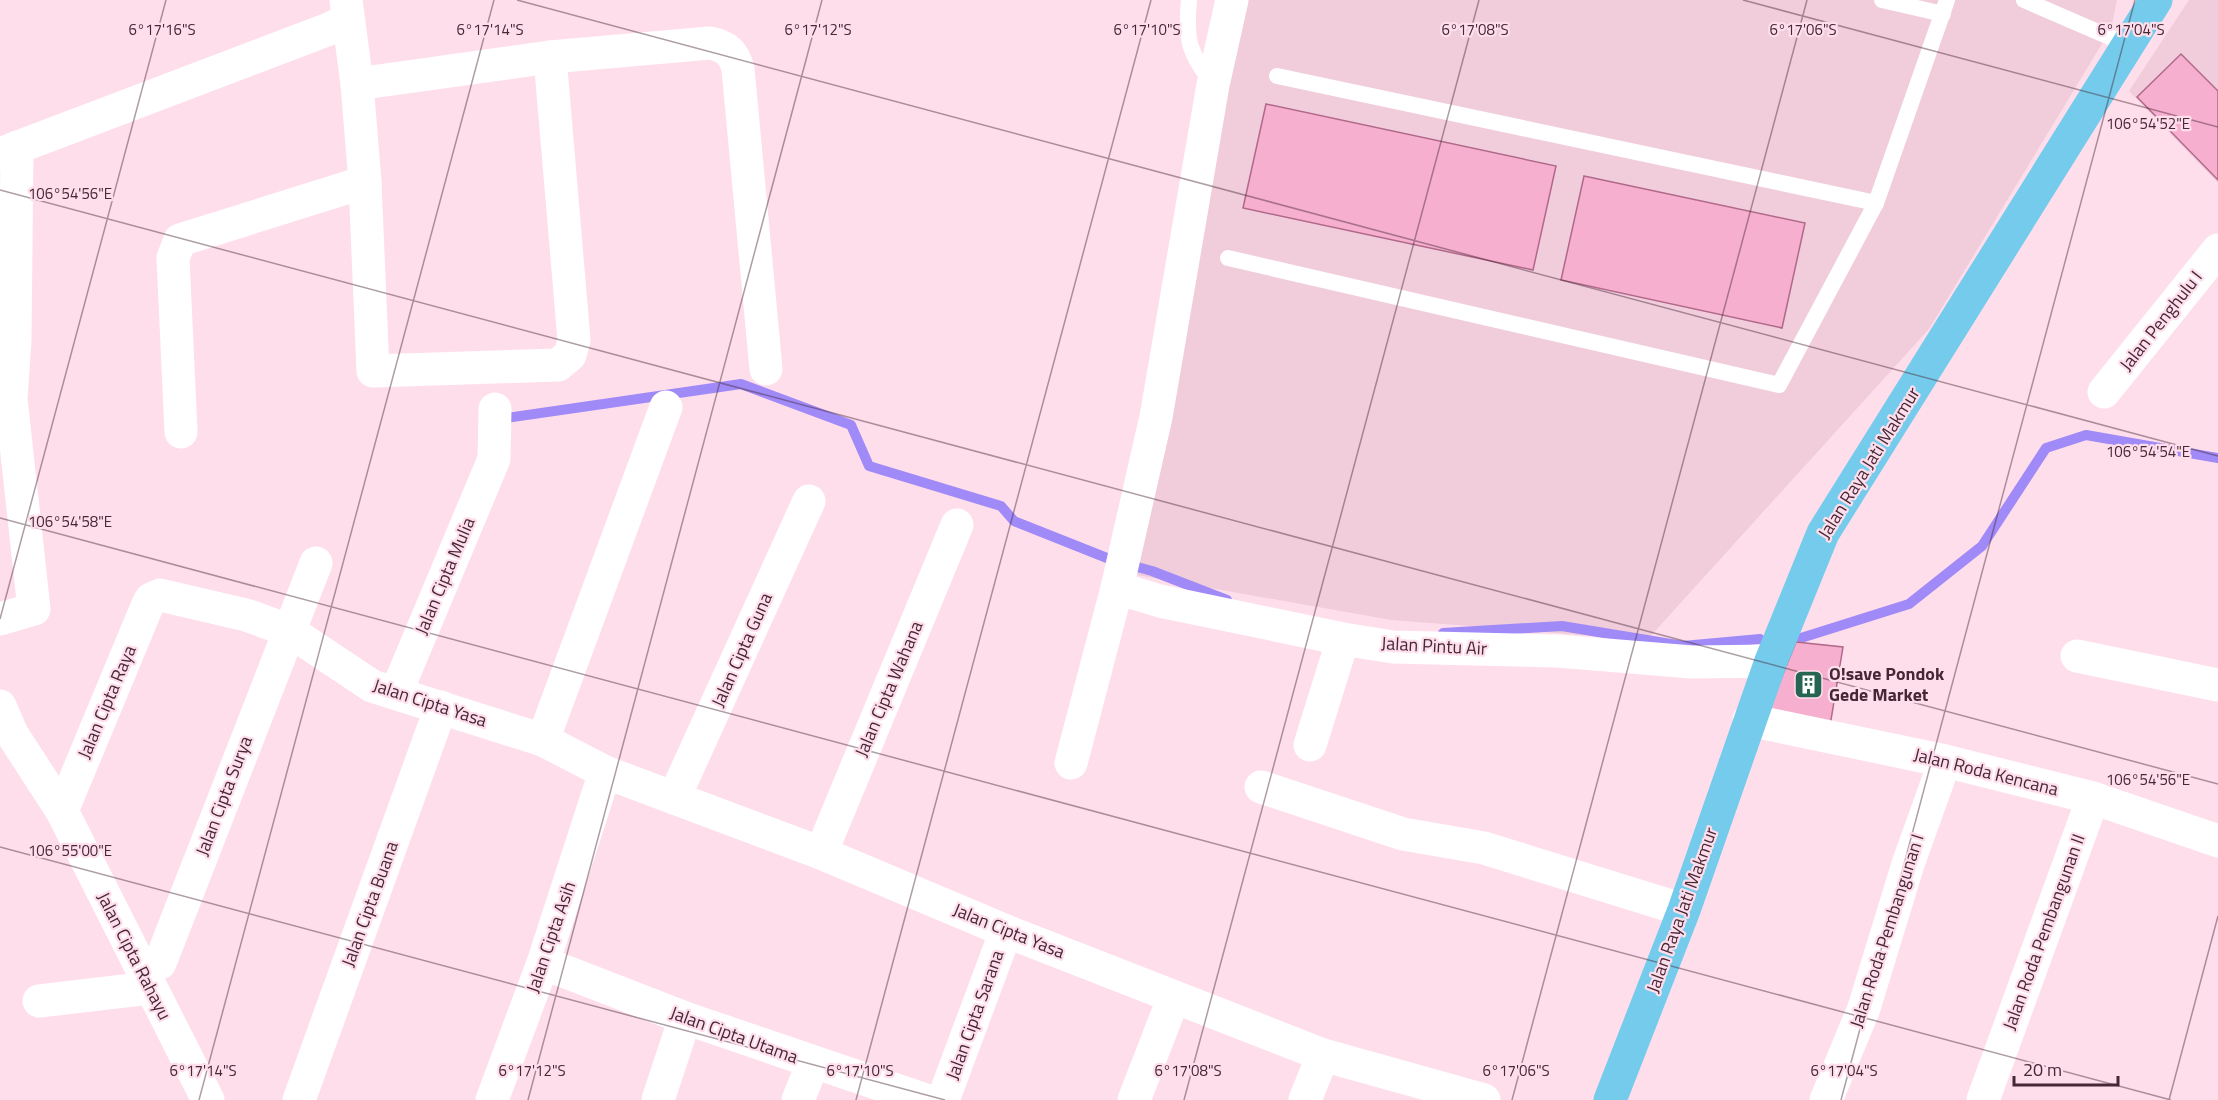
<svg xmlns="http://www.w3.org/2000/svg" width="2218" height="1100" viewBox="0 0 2218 1100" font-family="'Titillium Web',sans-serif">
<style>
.built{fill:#f1cddc}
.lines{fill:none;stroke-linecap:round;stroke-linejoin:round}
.stream{stroke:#9f8af7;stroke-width:10}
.building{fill:#f7afcf;stroke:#b1698b;stroke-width:1.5}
.service{stroke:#fff;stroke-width:16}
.minor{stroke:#fff;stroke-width:33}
.primary{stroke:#74cbeb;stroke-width:33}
.ticks{fill:none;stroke:#462736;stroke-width:1.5;stroke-opacity:0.45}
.labels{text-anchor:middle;stroke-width:4.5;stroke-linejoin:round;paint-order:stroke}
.street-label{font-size:18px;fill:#462736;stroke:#ffdeec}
.poi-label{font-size:18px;font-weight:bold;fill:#462736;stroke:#ffdeec;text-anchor:start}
.ticks-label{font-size:15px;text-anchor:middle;fill:#462736;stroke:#ffdeec;stroke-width:4.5;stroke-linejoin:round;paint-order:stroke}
</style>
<rect width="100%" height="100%" fill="#ffdeec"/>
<g class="built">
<path d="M1246,0H2117L2111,29L1929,329L1647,640L1391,620L1120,572Z"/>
<path d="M2189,0H2218V183L2129,91Z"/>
</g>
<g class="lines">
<g class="stream">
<path d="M506,418L741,384L851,425L869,466L1001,506L1014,521L1112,560L1152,571L1227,600"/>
<path d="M1443,633L1562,626L1683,646L1760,639"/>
<path d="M1801,638L1909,604L1982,546L2046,448L2086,435L2218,458"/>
</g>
</g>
<g class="building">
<path d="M2181,54L2218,91V180L2137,97Z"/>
<path d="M1266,104L1556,166L1533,270L1243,208Z"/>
<path d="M1584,176L1805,223L1782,328L1561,280Z"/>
<path d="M1796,642L1843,647L1830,726L1766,716Z"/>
</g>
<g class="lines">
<g class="service">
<path d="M1189,0C1185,42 1189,51 1213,85"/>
<path d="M1882,0L1943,14"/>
<path d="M2024,0L2128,45"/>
<path d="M1277,76L1876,203"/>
<path d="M1228,258L1779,385L1876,203L1947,0"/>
</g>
<g class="minor">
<path d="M346,0L357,84L365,182L373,371L558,365L570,355L574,340L550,57"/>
<path d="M1232,0L1213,85L1156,417L1117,588L1160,601L1343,639L1393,647L1558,651L1692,662L1771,661"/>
<path d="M357,84L550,57L710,43C726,46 734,53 738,69L766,369"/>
<path d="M0,154L329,29L348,20"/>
<path d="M2104,392L2218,250"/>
<path d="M181,432L173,258L180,240L365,182"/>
<path d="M0,619L34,609L11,399L15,340L17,147"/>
<path d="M2077,656L2218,685"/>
<path d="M396,693L494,459L495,409"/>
<path d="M0,706L12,734L62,811L208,1100"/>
<path d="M1749,720L1945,761L2093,798L2218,841"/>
<path d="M543,740L666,407"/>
<path d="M1310,745L1343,639"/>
<path d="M1071,763L1117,588"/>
<path d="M1261,787L1403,834L1484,848L1684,910"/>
<path d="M674,798L809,501"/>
<path d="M62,811L148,604L151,599L160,595L246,615L288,630L372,686L543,740L605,772L821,853L1006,931L1323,1055L1484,1100"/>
<path d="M821,853L957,525"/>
<path d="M160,963L316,563"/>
<path d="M543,963L685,1018L926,1100"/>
<path d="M39,1001L150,988"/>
<path d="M299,1100L441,707"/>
<path d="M492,1100L543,963L605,772"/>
<path d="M658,1100L685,1018"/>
<path d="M798,1100L813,1063"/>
<path d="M943,1100L1006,931"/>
<path d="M1134,1100L1174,997"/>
<path d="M1305,1100L1323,1055"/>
<path d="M1826,1100L1864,1008L1908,864L1945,761"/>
<path d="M1983,1100L2093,798"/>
</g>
<path class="primary" d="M1610,1100L1684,910L1771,661L1823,533L2156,0"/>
</g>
<path class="ticks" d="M517,0L2218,456M1743,0L2218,127M0,190L2218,784M0,518L2171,1100M0,619L166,0M0,847L945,1100M199,1100L494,0M528,1100L822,0M856,1100L1151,0M1184,1100L1479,0M1512,1100L1807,0M1841,1100L2135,0M2169,1100L2218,916"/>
<defs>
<symbol id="building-square" viewBox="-11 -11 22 22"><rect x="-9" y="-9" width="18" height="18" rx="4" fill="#256552" stroke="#ffdeec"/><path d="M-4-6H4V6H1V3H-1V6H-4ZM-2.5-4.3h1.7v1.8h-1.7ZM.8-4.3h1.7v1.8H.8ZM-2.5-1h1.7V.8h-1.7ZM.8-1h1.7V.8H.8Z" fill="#fff"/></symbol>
</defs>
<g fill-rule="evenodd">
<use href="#building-square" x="1792" y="668" width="33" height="33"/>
</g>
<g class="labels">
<g class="street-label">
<text transform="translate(2161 321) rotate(-52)" y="6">Jalan Penghulu I</text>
<text transform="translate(1869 463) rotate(-58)" y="6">Jalan Raya Jati Makmur</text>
<text transform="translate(445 576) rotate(-67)" y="6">Jalan Cipta Mulia</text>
<text transform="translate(1434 646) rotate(3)" y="6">Jalan Pintu Air</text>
<text transform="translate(742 650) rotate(-66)" y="6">Jalan Cipta Guna</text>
<text transform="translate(889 689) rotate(-67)" y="6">Jalan Cipta Wahana</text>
<text transform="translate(107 702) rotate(-67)" y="6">Jalan Cipta Raya</text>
<text transform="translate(430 703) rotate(18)" y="6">Jalan Cipta Yasa</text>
<text transform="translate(1986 772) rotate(14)" y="6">Jalan Roda Kencana</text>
<text transform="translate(224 796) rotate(-69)" y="6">Jalan Cipta Surya</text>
<text transform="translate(370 904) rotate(-70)" y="6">Jalan Cipta Buana</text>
<text transform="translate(1682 910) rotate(-70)" y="6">Jalan Raya Jati Makmur</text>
<text transform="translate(1009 931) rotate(22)" y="6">Jalan Cipta Yasa</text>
<text transform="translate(1887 931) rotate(-72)" y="6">Jalan Roda Pembangunan I</text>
<text transform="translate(2044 932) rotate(-70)" y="6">Jalan Roda Pembangunan II</text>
<text transform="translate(551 937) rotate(-71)" y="6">Jalan Cipta Asih</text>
<text transform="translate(134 956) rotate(63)" y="6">Jalan Cipta Rahayu</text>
<text transform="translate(975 1015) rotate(-70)" y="6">Jalan Cipta Sarana</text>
<text transform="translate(734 1035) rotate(20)" y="6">Jalan Cipta Utama</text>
</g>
<g class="poi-label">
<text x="1829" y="680">O!save Pondok<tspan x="1829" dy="21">Gede Market</tspan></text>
</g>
</g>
<g class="ticks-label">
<text x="162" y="35">6°17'16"S</text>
<text x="490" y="35">6°17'14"S</text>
<text x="818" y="35">6°17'12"S</text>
<text x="1147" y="35">6°17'10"S</text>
<text x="1475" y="35">6°17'08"S</text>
<text x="1803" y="35">6°17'06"S</text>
<text x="2131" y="35">6°17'04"S</text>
<text x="2148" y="129">106°54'52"E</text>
<text x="70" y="199">106°54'56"E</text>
<text x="2148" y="457">106°54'54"E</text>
<text x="70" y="527">106°54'58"E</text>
<text x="2148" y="785">106°54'56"E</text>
<text x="70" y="856">106°55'00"E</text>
<text x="203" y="1076">6°17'14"S</text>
<text x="532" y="1076">6°17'12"S</text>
<text x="860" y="1076">6°17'10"S</text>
<text x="1188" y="1076">6°17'08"S</text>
<text x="1516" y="1076">6°17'06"S</text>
<text x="1844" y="1076">6°17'04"S</text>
</g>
<path d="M2014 1076v9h104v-9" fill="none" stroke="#462736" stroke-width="3"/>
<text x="2023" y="1076" font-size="18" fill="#462736" stroke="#ffdeec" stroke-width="4.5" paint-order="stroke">20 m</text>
</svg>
